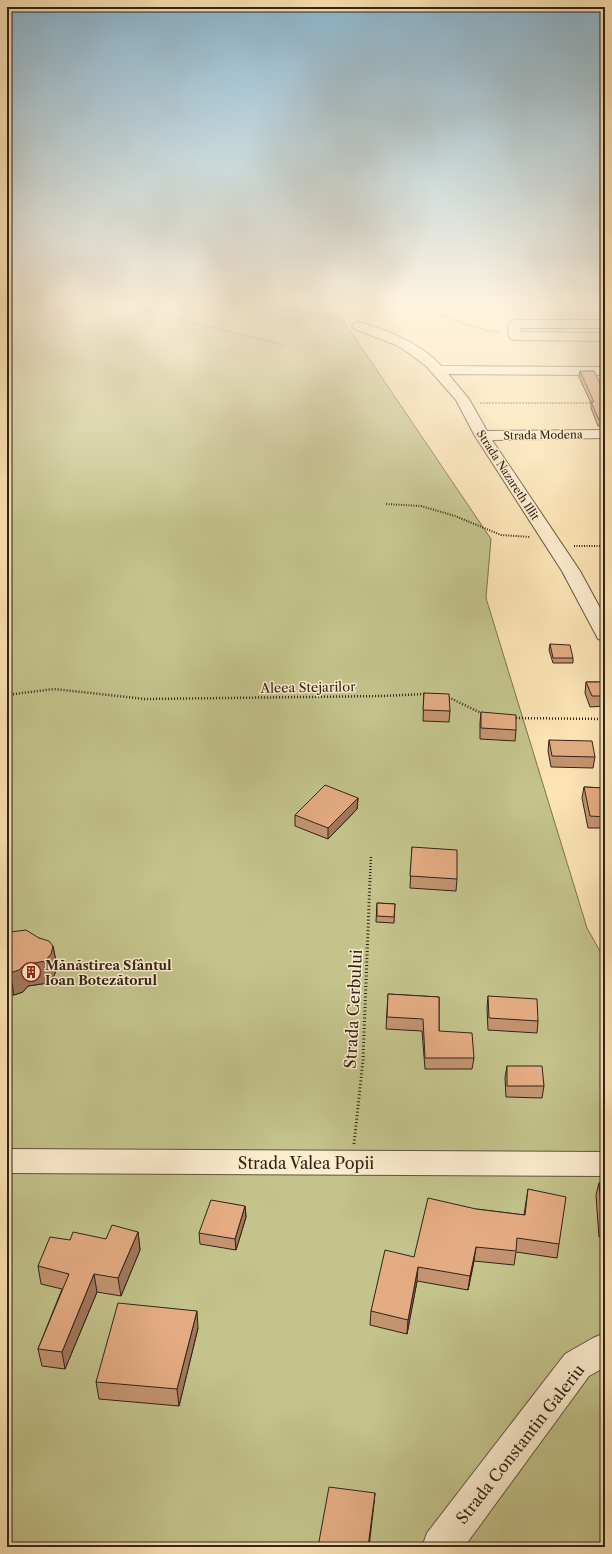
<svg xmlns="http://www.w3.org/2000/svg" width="612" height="1554" viewBox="0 0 612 1554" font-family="'Libre Caslon Text',serif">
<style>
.green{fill:#c3c38b;stroke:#7a7352}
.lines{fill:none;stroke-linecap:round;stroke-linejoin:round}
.minor-casing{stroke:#645340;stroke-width:2}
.path-far3{stroke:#322319;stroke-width:1.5;stroke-dasharray:0.5 1;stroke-linecap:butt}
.path-far2{stroke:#322319;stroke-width:2;stroke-dasharray:1 1.5;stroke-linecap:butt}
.path-far1{stroke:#322319;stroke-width:2.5;stroke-dasharray:1 2;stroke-linecap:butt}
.path{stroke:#322319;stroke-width:3;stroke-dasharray:1 2.5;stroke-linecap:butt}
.minor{fill:#fdedcf;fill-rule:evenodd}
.wall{fill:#c49471;stroke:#322319}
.shaded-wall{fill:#a0785c;stroke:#322319}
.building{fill:#e4ac83;stroke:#322319}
.labels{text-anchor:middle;stroke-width:3;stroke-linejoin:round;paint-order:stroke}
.far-street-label{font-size:11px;fill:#322319;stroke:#fdedcf}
.street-label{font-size:13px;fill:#322319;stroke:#fdedcf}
.poi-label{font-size:13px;font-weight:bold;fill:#322319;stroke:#fdedcf;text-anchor:start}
.near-street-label{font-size:16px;fill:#322319;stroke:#fdedcf}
</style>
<rect width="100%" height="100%" fill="#fce4b5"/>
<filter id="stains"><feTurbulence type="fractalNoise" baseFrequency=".005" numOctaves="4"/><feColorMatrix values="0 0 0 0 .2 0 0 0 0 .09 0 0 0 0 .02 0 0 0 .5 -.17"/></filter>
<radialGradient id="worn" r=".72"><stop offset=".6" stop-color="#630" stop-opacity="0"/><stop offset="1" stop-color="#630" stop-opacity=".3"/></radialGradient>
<path class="green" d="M7,306H287L341,317L491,539L486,598L587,928L605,960V1547H7Z"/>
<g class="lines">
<defs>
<g id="minor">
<path d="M516,320H605V328H520L521,332L605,333V341L515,340L511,339L509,336L508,326L512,321Z"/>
<path d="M358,322C387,330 421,343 441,366L605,367V375L448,374L469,399L487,431L605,430V438L492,440L580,571L605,617V641L598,639L596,635L562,571L475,436L456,400L426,366L410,354L396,345L354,329L352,326L354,323Z"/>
<path d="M7,1149L605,1152V1176L7,1173Z"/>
<path d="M605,1333V1367L589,1376L464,1547H422L427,1533L565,1354L593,1338Z"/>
</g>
</defs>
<use href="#minor" class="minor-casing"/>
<g class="path-far3">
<path d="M128,306L283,345"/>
<path d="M277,306L346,322"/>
<path d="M337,306L348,318"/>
<path d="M415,306L477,328L500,333"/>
<path d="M7,311L76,309L104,306"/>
<path d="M480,403H593"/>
</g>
<g class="path-far2">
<path d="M386,504L421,506L455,516L501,535L530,537"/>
<path d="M574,546H605"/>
</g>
<g class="path-far1">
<path d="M7,695L54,689L145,699L383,696L425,694"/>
<path d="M446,696L483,714"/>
<path d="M513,718L605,719"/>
<path d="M370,879L371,855"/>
</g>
<path class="path" d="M354,1144L363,1060L370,878"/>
<use href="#minor" class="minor"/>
</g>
<g class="wall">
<path d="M580,371L605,393V426H598L591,408V403L579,377Z"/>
<path d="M550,644L573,658V663H553L549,650Z"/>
<path d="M586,682H605V706L590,707L585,693Z"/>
<path d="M424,693L450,711L449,722L423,721Z"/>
<path d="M481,712L516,730L515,741L480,739V723Z"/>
<path d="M549,740L595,757L593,768L551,767L548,751Z"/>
<path d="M584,787L605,788V828H588L582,798Z"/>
<path d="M358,798L357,809L328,839L295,826V815Z"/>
<path d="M412,847L457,879L456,891L410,888Z"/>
<path d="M377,903L395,904L394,923L376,922Z"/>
<path d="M7,934L39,938L53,946L57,967L54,976L48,983L28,986L23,992L14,995H7Z"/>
<path d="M388,994L439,997V1031L474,1058L472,1069H425L422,1031L386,1029Z"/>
<path d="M488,996L538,1021L537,1033L488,1030L487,1008Z"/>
<path d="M507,1066L544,1086L542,1098L506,1097L505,1078Z"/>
<path d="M599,1183H605V1237H599L596,1195Z"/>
<path d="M528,1189L559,1244L557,1258L516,1252L514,1265L474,1261L468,1290L417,1281L407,1334L370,1325L371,1311L414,1257L476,1209L524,1215Z"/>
<path d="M245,1206L246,1217L236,1250L200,1244L199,1233Z"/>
<path d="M138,1232L140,1250L121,1296L97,1292L65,1369L42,1366L38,1349L62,1289L41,1284L38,1266L106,1239Z"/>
<path d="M198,1328L179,1406L99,1399L96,1382Z"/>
</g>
<g class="shaded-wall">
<path d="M358,798L357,809L328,839V828Z"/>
<path d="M53,946L57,967L54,976L48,983L28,986L23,992L14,995L10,973L24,965Z"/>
<path d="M245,1206L246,1217L236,1250L235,1239Z"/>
<path d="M138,1232L140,1250L121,1296L118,1278Z"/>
<path d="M476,1247L474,1261L468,1290L470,1276Z"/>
<path d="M418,1267L417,1281L407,1334L408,1320Z"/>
<path d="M94,1274L97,1292L65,1369L62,1352Z"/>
<path d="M197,1311L198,1328L179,1406L177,1389Z"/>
<path d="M375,1493L374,1504L369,1547H368Z"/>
</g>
<g class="building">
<path d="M580,371H594L605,393V420H599L591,402H594Z"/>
<path d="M550,644L570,645L573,658H553Z"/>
<path d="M586,682H605V696H592Z"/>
<path d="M424,693L449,694L450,711L423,710Z"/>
<path d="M481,712L516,715V730L481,728Z"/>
<path d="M549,740L592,741L595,757L552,756Z"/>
<path d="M325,785L358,798L328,828L295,815Z"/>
<path d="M584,787L605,788V817L590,816Z"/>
<path d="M412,847L457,850V879L410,876Z"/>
<path d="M377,903L395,904L394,917L377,916Z"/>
<path d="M26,930L39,938L49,941L53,946L51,954L45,961L24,965L19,970L10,973H7V934L10,932Z"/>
<path d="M388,994L439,997V1031L472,1033L474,1058H425L423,1019L387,1017Z"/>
<path d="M488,996L537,999L538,1021L489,1018Z"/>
<path d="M507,1066H542L544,1086H507Z"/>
<path d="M599,1183H605V1225H602Z"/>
<path d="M528,1189L566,1197L559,1244L517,1238L516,1251L476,1247L470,1276L418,1267L408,1320L371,1311L385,1250L414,1257L428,1198L476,1209L525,1215Z"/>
<path d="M211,1200L245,1206L235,1239L199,1233Z"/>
<path d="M112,1225L138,1232L118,1278L94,1274L62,1352L38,1349L69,1274L38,1266L50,1237L70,1240L73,1232L106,1239Z"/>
<path d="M118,1303L197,1311L177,1389L96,1382Z"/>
<path d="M329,1487L375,1493L368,1547H318Z"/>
</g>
<linearGradient id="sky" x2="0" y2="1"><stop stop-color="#8bb8d3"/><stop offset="0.58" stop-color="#fef3de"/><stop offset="1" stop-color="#fef3de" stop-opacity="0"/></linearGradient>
<rect width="612" height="524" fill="url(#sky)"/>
<defs>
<symbol id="building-ring" viewBox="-11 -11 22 22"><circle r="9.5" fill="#fdedcf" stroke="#8f2418" stroke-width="1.5"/><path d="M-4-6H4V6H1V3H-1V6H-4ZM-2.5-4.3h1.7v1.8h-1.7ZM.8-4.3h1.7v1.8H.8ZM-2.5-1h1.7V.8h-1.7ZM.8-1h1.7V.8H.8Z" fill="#8f2418"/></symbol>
</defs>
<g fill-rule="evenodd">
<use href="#building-ring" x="20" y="961" width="22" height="22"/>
</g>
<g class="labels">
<g class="far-street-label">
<text transform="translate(543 435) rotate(-1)" y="4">Strada Modena</text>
<text transform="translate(508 475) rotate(57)" y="4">Strada Nazareth Illit</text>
</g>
<g class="street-label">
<text transform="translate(308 687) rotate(-1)" y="5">Aleea Stejarilor</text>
</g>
<g class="poi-label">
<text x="45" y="970">Mănăstirea Sfântul<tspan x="45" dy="15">Ioan Botezătorul</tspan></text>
</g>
<g class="near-street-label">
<text transform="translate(353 1009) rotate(-87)" y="6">Strada Cerbului</text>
<text x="306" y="1169">Strada Valea Popii</text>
<text transform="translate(520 1444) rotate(-52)" y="6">Strada Constantin Galeriu</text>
</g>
</g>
<rect width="612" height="1554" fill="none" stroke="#fce4b5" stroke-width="24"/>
<rect x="8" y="8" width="596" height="1538" fill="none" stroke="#322319" stroke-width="2"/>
<rect x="12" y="12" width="588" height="1530" fill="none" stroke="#322319"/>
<rect width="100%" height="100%" filter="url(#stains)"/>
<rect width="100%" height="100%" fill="url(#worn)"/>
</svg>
